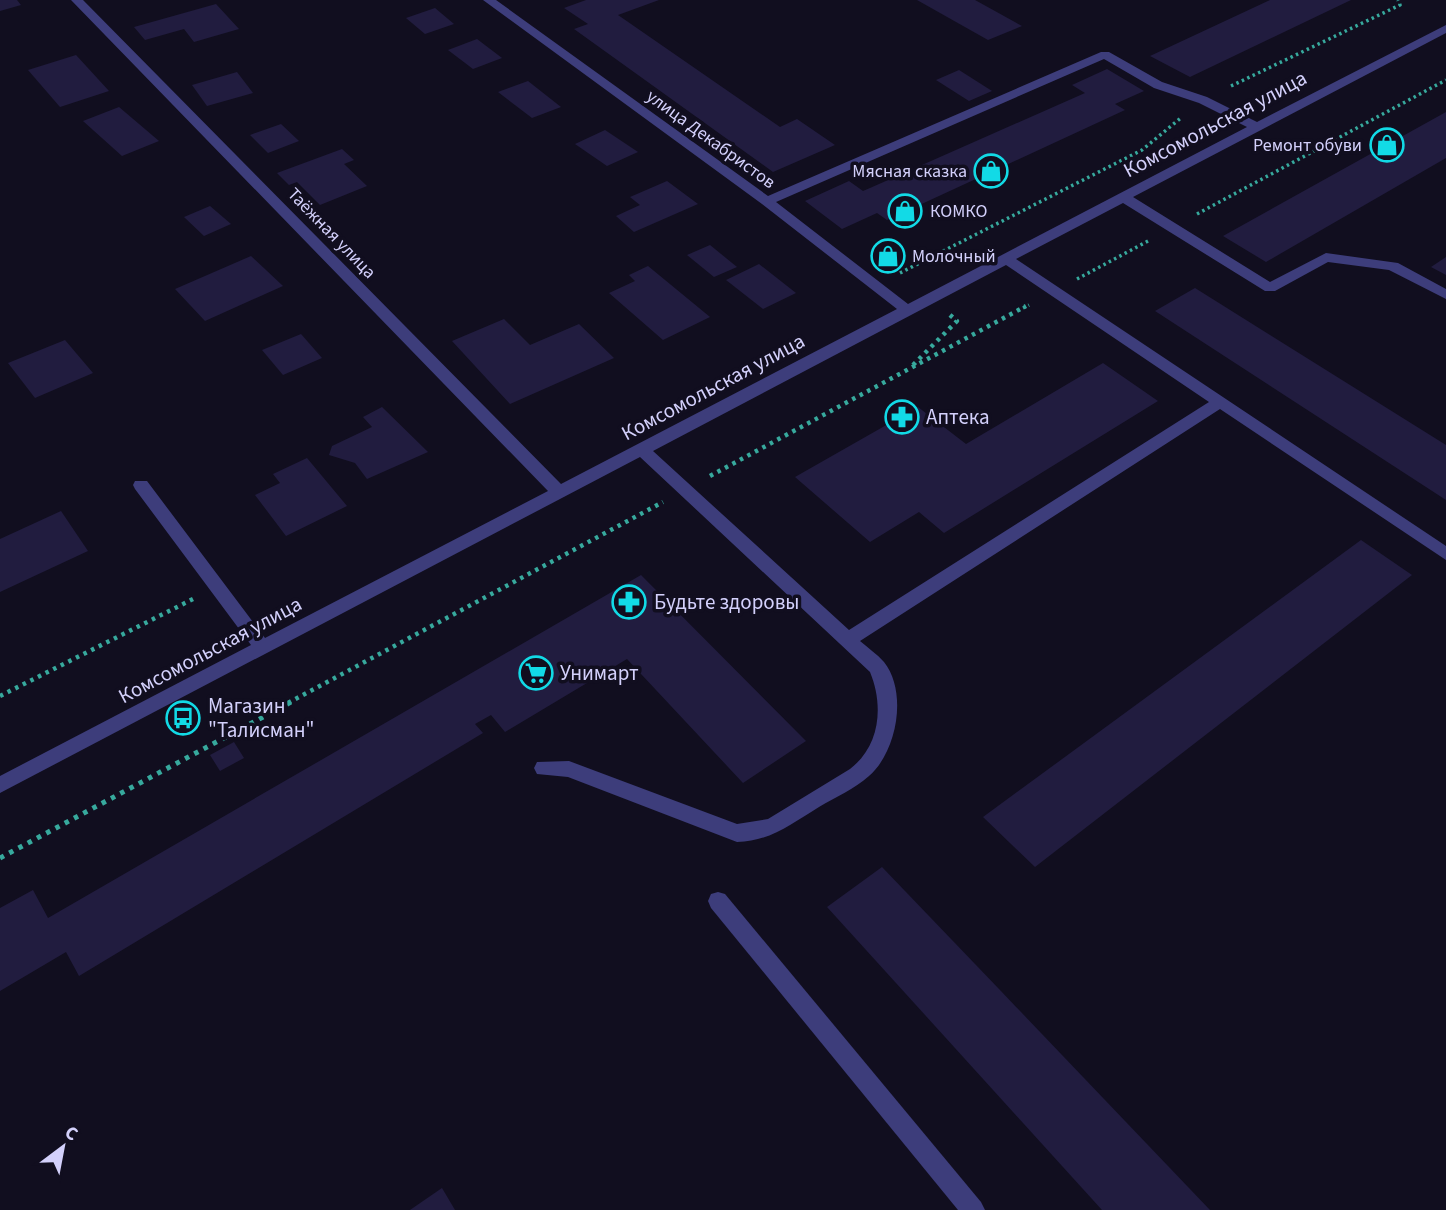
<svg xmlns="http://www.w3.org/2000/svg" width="1446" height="1210" viewBox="0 0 1446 1210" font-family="'Source Sans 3',sans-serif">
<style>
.building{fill:#211c3f}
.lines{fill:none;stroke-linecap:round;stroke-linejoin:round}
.path-far2{stroke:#37a99d;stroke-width:3.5;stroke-dasharray:2.5 3.5;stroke-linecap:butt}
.path-far1{stroke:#37a99d;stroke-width:4.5;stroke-dasharray:3.5 5;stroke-linecap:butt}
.path{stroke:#37a99d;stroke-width:5;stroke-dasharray:4.5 6;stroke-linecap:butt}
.minor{fill:#3d3d7b;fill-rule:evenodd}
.labels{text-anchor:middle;stroke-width:7;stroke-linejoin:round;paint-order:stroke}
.far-street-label{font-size:18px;fill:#d3d0fb;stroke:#110e1f}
.far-poi-label{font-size:18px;fill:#d3d0fb;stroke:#110e1f;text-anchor:end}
.street-label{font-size:21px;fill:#d3d0fb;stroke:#110e1f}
.poi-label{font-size:21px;fill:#d3d0fb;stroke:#110e1f;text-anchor:start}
</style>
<rect width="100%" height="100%" fill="#110e1f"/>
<g class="building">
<path d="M0,0H17L21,5L0,11Z"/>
<path d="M586,0H659L618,15L780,127L797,119L835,145L773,172L574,29L588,24L564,8Z"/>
<path d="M917,0H975L1022,26L988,40Z"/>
<path d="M1270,0H1351L1190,77L1150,56Z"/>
<path d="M216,4L239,29L194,42L184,29L145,40L134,27Z"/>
<path d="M435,8L454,24L425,34L406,18Z"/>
<path d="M477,39L502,58L473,69L448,50Z"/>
<path d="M76,55L109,91L60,107L28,70Z"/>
<path d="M1107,69L1144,91L1115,104L1125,110L887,220L877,213L842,229L805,201L849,181L863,191L870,188L1085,93L1072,85Z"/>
<path d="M959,70L992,91L969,101L936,80Z"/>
<path d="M237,72L253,93L207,106L192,85Z"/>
<path d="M528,81L561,107L532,118L498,92Z"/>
<path d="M119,107L159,141L122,156L83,121Z"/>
<path d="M1446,112V158L1266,262L1223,236Z"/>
<path d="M281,124L299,141L268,153L250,135Z"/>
<path d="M605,130L638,152L607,166L575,144Z"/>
<path d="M342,149L354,160L344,164L367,186L320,205L297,182L289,185L277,173Z"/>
<path d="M667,181L698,204L634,232L616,216L640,205L630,197Z"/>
<path d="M210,206L231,224L204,236L184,217Z"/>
<path d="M710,245L737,267L714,277L687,255Z"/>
<path d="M251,256L283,286L205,321L175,289Z"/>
<path d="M1446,257V275L1431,267Z"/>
<path d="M759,264L796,293L763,309L726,280Z"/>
<path d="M648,266L710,317L663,340L609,293L635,281L629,275Z"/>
<path d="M1195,288L1446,445V500L1155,311Z"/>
<path d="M504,319L530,345L579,324L614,358L510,404L452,341Z"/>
<path d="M301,334L322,358L283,375L262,350Z"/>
<path d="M65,340L93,373L35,398L8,363Z"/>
<path d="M1103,363L1158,401L944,533L919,512L870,542L795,477L918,407L966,444Z"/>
<path d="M382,407L428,452L367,479L355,463L329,455L332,446L372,427L363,417Z"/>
<path d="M307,458L347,506L286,536L255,495L280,483L273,474Z"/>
<path d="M61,511L88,551L0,592V539Z"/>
<path d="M1361,540L1412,575L1035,867L983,817Z"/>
<path d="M641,575L806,741L743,783L627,659L505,732L491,715L475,724L483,733L79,976L66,952L0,991V908L33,890L48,918Z"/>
<path d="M234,742L244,758L220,771L210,755Z"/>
<path d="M882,867L999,989L1210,1210H1102L827,907Z"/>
<path d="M442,1188L455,1210H410Z"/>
</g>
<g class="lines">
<g class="path-far2">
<path d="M1231,86L1400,5L1398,0"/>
<path d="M1197,214L1446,80"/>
<path d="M900,273L1142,150L1182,117"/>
<path d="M1077,279L1150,240"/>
<path d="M1023,308L1029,305"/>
</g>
<g class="path-far1">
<path d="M913,365L957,321L950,315"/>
<path d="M710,476L1026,306"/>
<path d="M0,696L195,598"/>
<path d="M288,703L663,502"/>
</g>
<path class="path" d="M0,858L291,702"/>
<g class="minor">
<path d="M71,0H83L561,484L897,309L762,204L483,0H496L768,196L1101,52H1109L1162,82L1207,97L1257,122L1446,25V33L1133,197L1270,282L1326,253L1398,263L1446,289V299L1389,270L1328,262L1275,291H1265L1123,203L1016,259L1446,546V560L1220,409L860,641C868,648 877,654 884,662C908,692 897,752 869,776C854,789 836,797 819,807C791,824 771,841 737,842L568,777L537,774L534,768L537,762L569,761L737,824L768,819L850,769C880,746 884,706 870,672L640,457L0,793V776L251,645L135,489L133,485L135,481H147L265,638L548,491ZM1104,59L1154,88L1199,103L1247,127L908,304L776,202ZM1006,265L1209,402L849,630L653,451Z"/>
<path d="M718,892L725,894L981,1202L985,1210H958L711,908L708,901L711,894Z"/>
</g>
</g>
<defs>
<symbol id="shop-ring" viewBox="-11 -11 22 22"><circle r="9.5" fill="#110e1f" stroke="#12dae6" stroke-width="1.5"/><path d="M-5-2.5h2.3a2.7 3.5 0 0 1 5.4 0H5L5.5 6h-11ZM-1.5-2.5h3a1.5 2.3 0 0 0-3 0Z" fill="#12dae6"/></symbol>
<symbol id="pharmacy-ring" viewBox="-11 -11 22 22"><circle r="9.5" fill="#110e1f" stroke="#12dae6" stroke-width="1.5"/><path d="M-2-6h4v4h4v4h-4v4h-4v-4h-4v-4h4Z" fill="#12dae6"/></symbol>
<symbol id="supermarket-ring" viewBox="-11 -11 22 22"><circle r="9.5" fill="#110e1f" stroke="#12dae6" stroke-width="1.5"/><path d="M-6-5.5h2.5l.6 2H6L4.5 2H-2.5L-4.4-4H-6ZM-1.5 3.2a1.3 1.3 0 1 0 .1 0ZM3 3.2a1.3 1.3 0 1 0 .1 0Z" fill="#12dae6"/></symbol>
<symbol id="bus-ring" viewBox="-11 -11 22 22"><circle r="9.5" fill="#110e1f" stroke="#12dae6" stroke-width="1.5"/><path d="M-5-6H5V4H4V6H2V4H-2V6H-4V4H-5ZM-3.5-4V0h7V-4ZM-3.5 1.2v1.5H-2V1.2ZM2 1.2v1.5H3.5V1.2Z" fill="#12dae6"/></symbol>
</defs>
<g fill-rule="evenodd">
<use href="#shop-ring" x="1368" y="126" width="38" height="38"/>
<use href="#shop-ring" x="972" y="152" width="38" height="38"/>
<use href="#shop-ring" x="886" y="192" width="38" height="38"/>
<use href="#shop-ring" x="869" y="237" width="38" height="38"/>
<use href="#pharmacy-ring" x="883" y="398" width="38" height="38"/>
<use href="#pharmacy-ring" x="610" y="583" width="38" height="38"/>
<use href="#supermarket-ring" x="517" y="654" width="38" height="38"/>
<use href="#bus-ring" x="164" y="699" width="38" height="38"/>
</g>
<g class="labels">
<g class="far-street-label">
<text transform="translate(711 139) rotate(36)" y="6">улица Декабристов</text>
<text transform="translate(332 233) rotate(46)" y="6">Таёжная улица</text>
</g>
<g class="far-poi-label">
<text x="1362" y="151">Ремонт обуви</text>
<text x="967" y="177">Мясная сказка</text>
<text x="930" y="217" text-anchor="start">КОМКО</text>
<text x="912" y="262" text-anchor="start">Молочный</text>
</g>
<g class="street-label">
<text transform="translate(1215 124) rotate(-28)" y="7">Комсомольская улица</text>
<text transform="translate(713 387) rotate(-28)" y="7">Комсомольская улица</text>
<text transform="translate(210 650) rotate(-28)" y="7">Комсомольская улица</text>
</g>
<g class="poi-label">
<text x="926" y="424">Аптека</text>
<text x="654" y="609">Будьте здоровы</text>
<text x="560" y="680">Унимарт</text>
<text x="208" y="713">Магазин<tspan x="208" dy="24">"Талисман"</tspan></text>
</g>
</g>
<g transform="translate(63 1147) rotate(32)" stroke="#110e1f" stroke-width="5" paint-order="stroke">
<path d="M0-5L12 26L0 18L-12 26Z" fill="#d3d0fb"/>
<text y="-10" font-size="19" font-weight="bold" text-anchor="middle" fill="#d3d0fb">С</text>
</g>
</svg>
